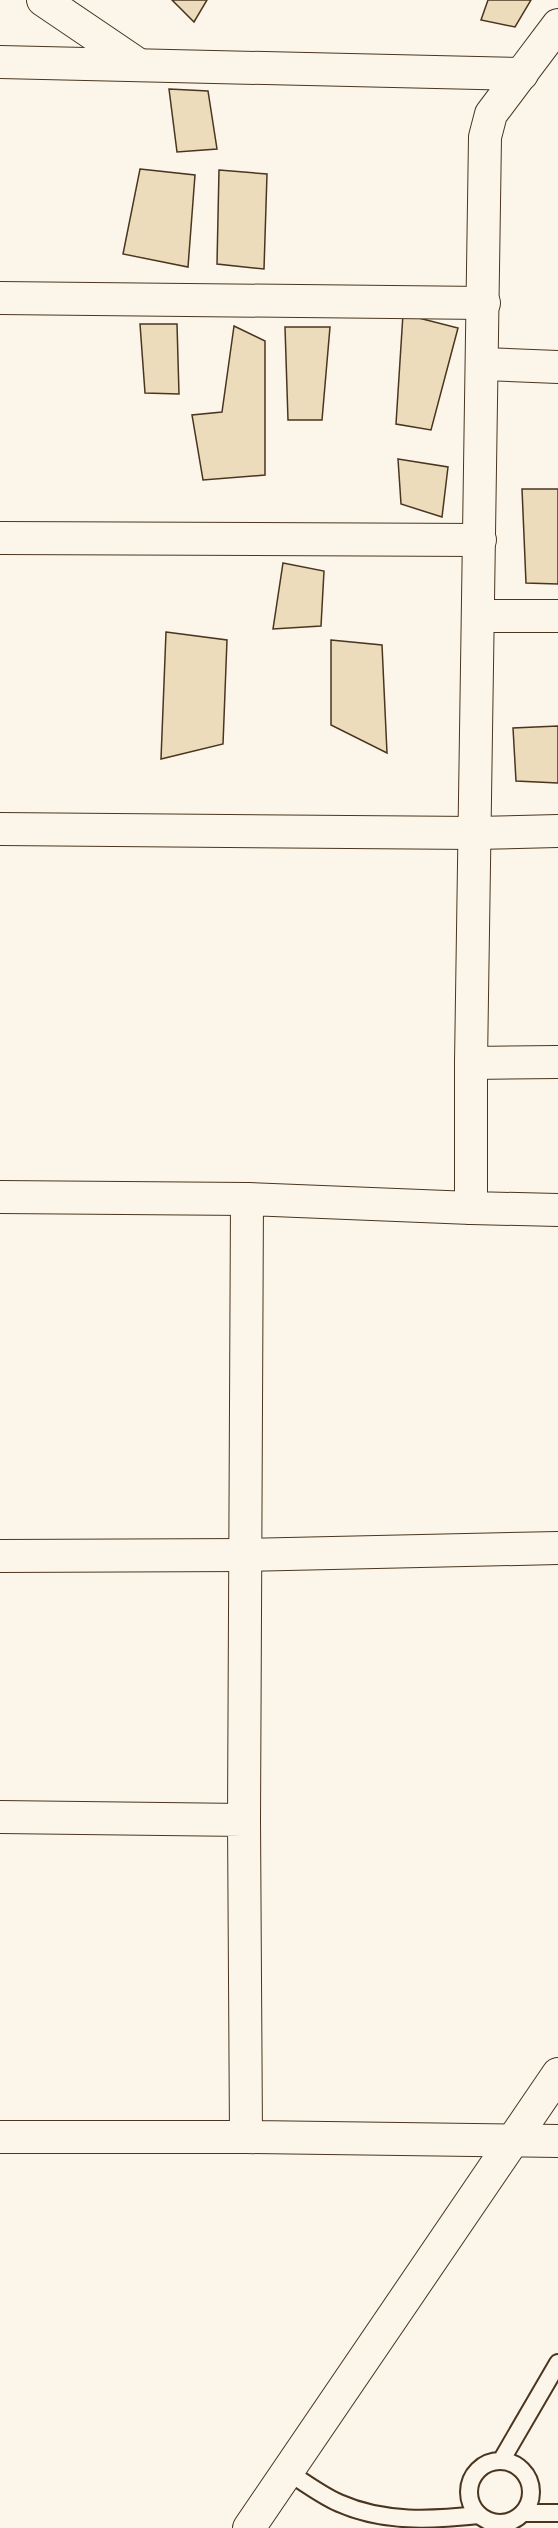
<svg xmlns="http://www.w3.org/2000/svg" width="558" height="2528" viewBox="0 0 558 2528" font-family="Manrope,sans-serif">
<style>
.building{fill:#ecdcbc;stroke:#4a3520;stroke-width:1.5}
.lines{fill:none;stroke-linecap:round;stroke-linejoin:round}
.service-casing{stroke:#4a3520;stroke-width:20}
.minor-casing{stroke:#4a3520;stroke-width:34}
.service{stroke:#fbf6e9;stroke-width:16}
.minor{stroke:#fbf6e9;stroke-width:32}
</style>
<rect width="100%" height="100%" fill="#fbf6e9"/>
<g class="building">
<path d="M172,0H207L194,22Z"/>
<path d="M488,0H531L515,27L481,20Z"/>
<path d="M169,89L208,91L217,149L177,152Z"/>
<path d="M140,169L195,175L188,267L123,254Z"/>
<path d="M219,170L267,174L264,269L217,264Z"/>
<path d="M403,314L458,328L431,430L396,424Z"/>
<path d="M140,324H177L179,394L145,393Z"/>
<path d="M234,326L265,341V475L203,480L192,415L222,412Z"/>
<path d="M285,327H330L322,420H288Z"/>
<path d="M398,459L448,467L442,517L401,504Z"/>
<path d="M522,489H558V584L526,583Z"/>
<path d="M283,563L324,571L321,626L273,629Z"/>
<path d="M166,632L227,640L223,744L161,759Z"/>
<path d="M331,640L382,645L387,753L331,725Z"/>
<path d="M558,726V783L516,781L513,728Z"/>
</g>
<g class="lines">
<defs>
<g id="service">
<path d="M501,2461L558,2363"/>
<circle cx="500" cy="2492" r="31"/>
<path d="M288,2472C304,2482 321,2495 339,2503C384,2523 432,2520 479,2515"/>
<path d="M524,2513H558"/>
</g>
<g id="minor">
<path d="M43,0L139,65"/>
<path d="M558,25L491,114L485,137L471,1063V1208L558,1210"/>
<path d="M0,62L522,74"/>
<path d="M0,298L484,303"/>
<path d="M483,364L558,367"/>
<path d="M0,538L480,540"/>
<path d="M479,616H558"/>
<path d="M0,829L475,833L558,831"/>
<path d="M471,1063L558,1062"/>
<path d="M0,1197L247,1199"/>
<path d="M0,1556L246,1555L558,1548"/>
<path d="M0,1817L244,1820L246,2137L558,2141"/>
<path d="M244,1820L247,1199L471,1208"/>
<path d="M0,2137H246"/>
<path d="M249,2528L558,2074"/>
</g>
</defs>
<use href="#service" class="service-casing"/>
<use href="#minor" class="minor-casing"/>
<use href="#service" class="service"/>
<use href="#minor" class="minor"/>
</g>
</svg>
